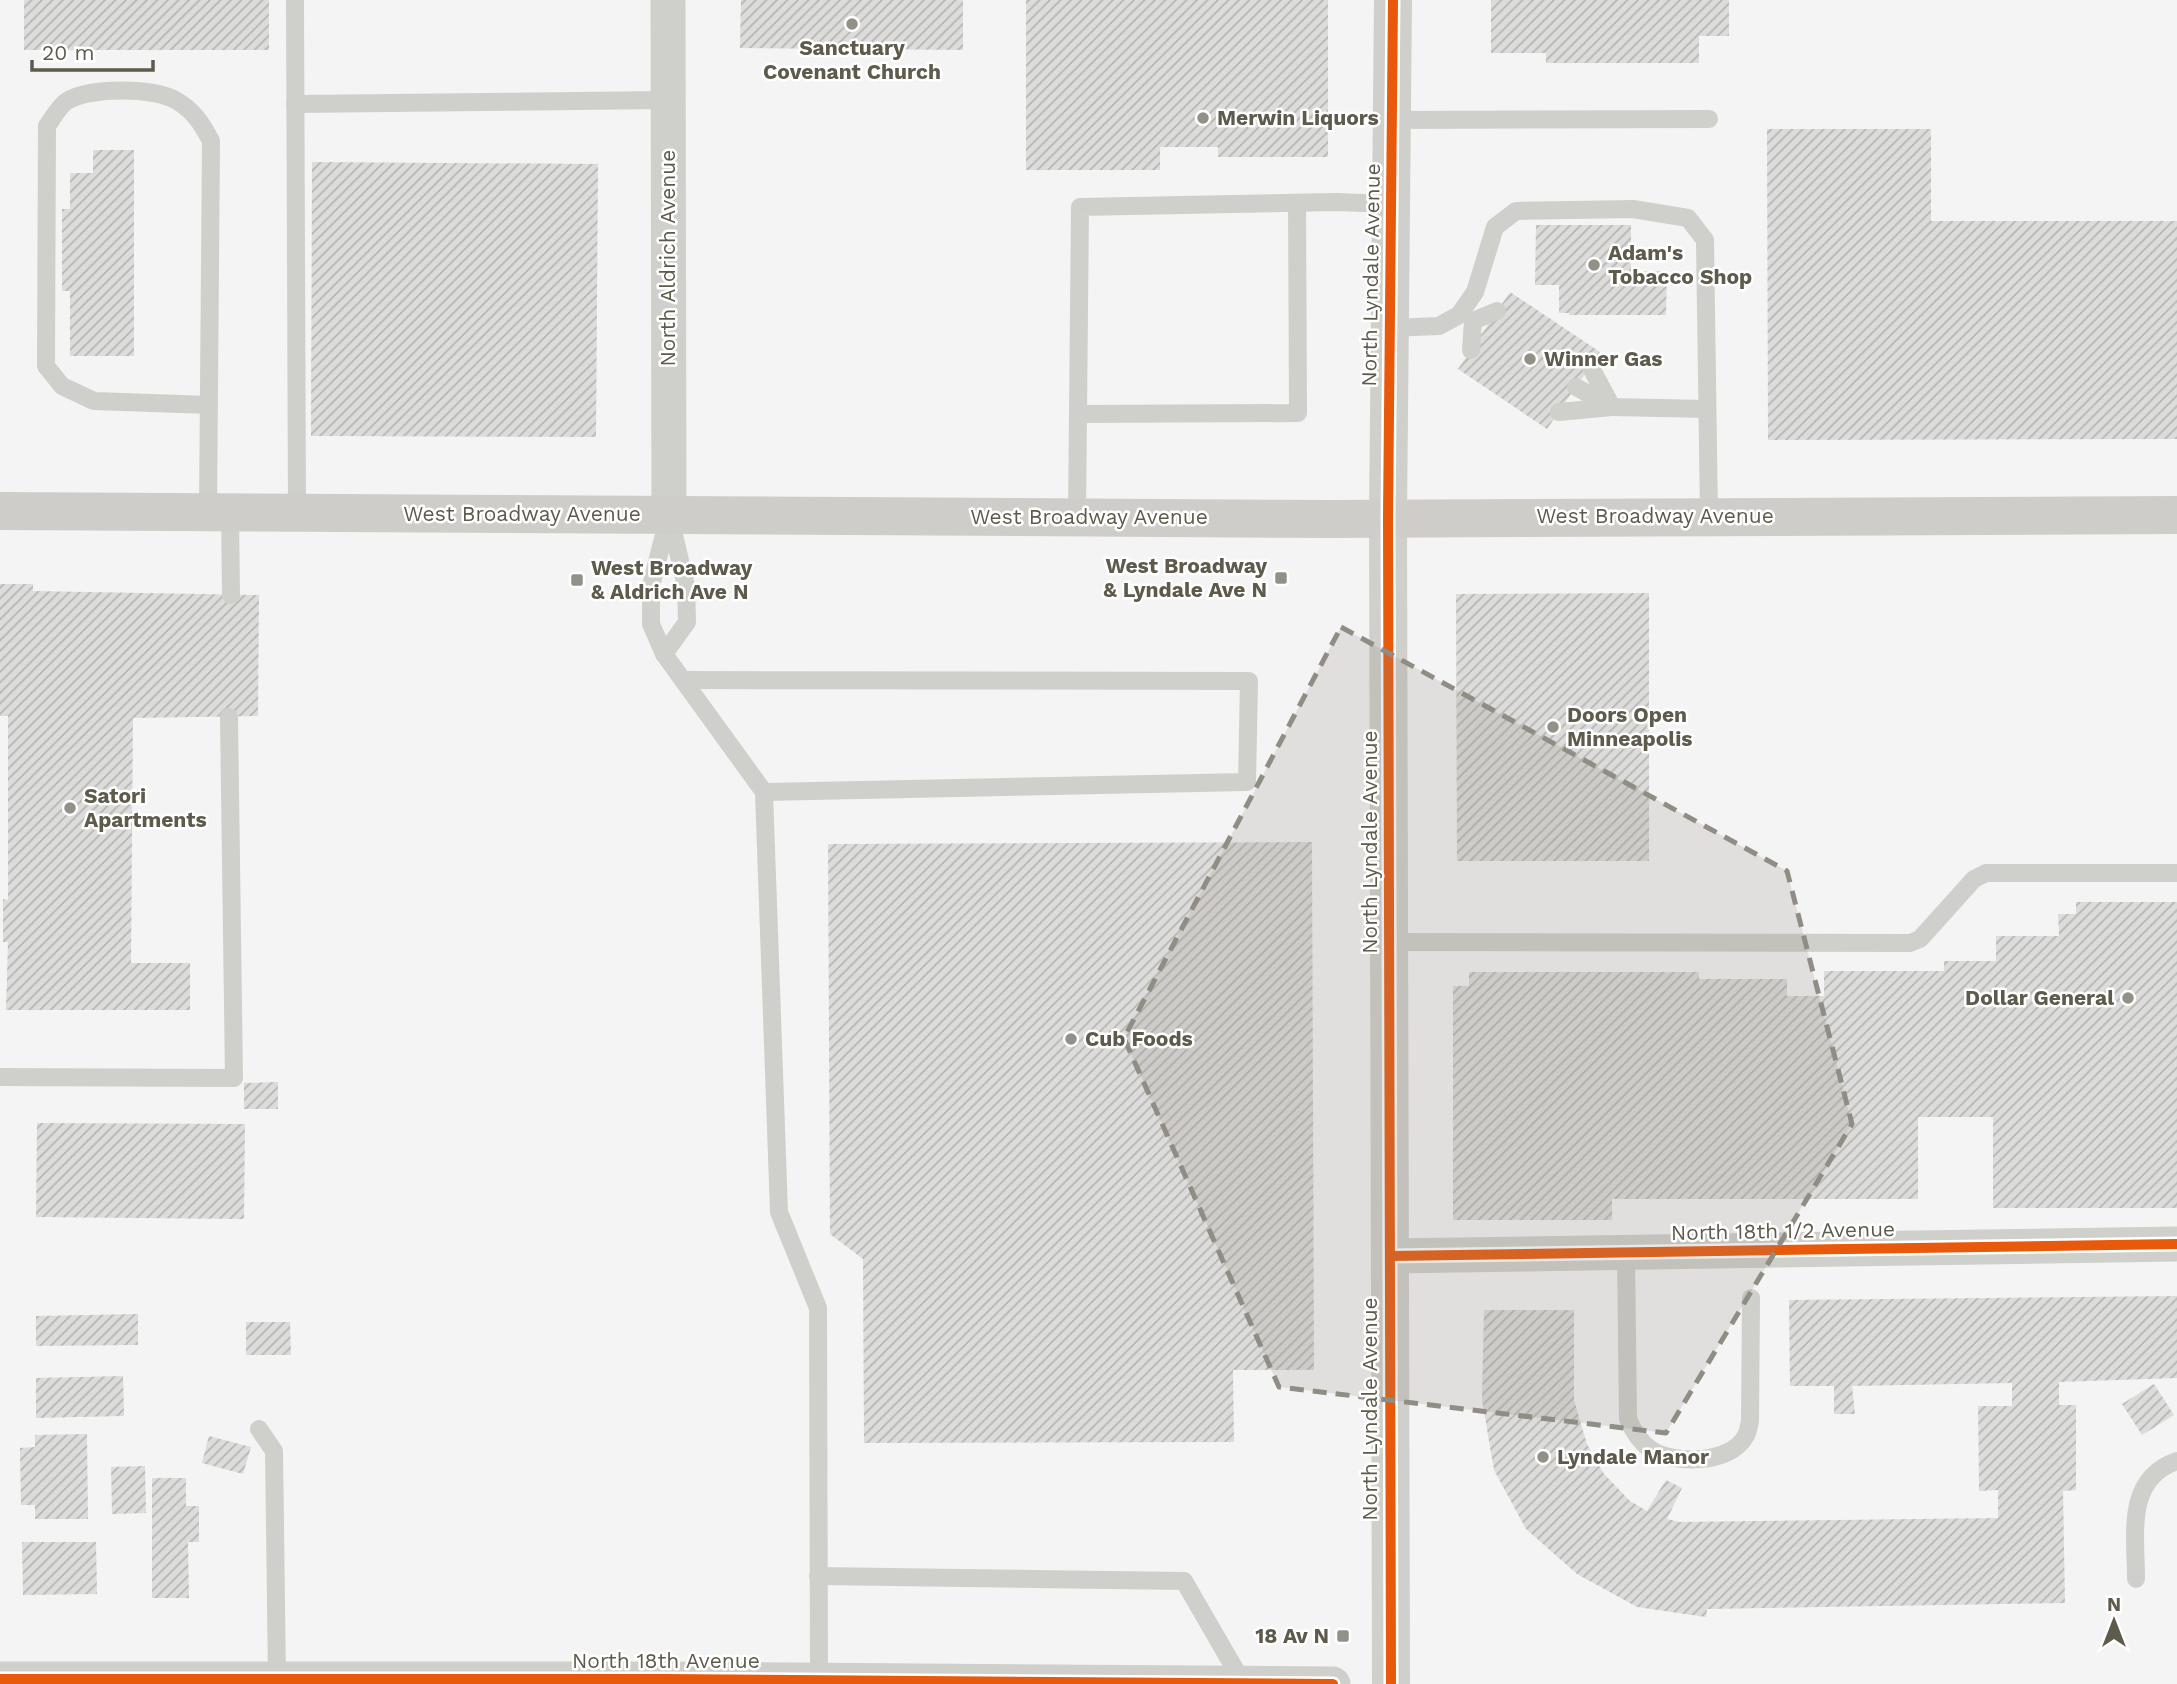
<svg xmlns="http://www.w3.org/2000/svg" width="2177" height="1684" viewBox="0 0 2177 1684" font-family="'Work Sans',sans-serif">
<style>
.building{fill:url(#building-hatch)}
.lines{fill:none;stroke-linecap:round;stroke-linejoin:round}
.lane{stroke:#cfcfcb;stroke-width:18}
.street{stroke:#cfcfcb;stroke-width:35}
.secondary{stroke:#cfcfcb;stroke-width:38}
.primary{stroke:#cecdca;stroke-width:38}
.cycleway-casing{stroke:#fff;stroke-width:15}
.cycleway{stroke:#e8590c;stroke-width:10}
.marked{fill:#8f8d84;fill-opacity:0.2;stroke:#8f8d84;stroke-width:5;stroke-dasharray:14 9;stroke-linejoin:round}
.poi-dot{fill:#929087;stroke:#fff;stroke-width:2.5}
.labels{text-anchor:middle;stroke-width:5;stroke-linejoin:round;paint-order:stroke}
.poi-label{font-size:21px;font-weight:bold;fill:#5e5a4c;stroke:#fff;text-anchor:start}
.street-label{font-size:21px;fill:#5e5a4c;stroke:#fff}
</style>
<defs>
<pattern id="building-hatch" width="6" height="6" patternUnits="userSpaceOnUse" patternTransform="scale(1.75)"><rect width="6" height="6" fill="#dcdcda"/><path d="M-1 1l2-2M0 6l6-6M5 7l2-2" fill="none" stroke="#b6b5b3"/></pattern>
</defs>
<rect width="100%" height="100%" fill="#f4f4f4"/>
<g class="building">
<rect x="24" y="0" width="245" height="50"/>
<path d="M741,0H963V50L740,48Z"/>
<path d="M1026,0H1328V157H1218V147H1160V170H1026Z"/>
<path d="M1491,0H1729V36H1699V63H1546V53H1491Z"/>
<path d="M1767,129H1931V221H2177V439L1768,440Z"/>
<path d="M93,150H134V356H70V291H62V209H70V173H93Z"/>
<path d="M312,162L598,164L596,437L311,436Z"/>
<path d="M1536,225H1631V271H1667L1666,315H1569V313H1559V285H1535Z"/>
<path d="M1510,292L1600,352L1547,429L1458,369Z"/>
<path d="M0,584H33V591L259,595L258,716L133,718L131,963H190V1010H6L8,942H3V899L8,900V716H0Z"/>
<path d="M1649,593V861H1457L1456,594Z"/>
<path d="M1312,842L1314,1370H1233L1234,1442L864,1443L863,1259L830,1234L828,844Z"/>
<path d="M2076,902H2177V1208H1993V1117H1918V1199H1612V1220H1453V986H1469V972H1699V979H1787V996H1824V971H1944V961H1996V936H2059L2058,914H2076Z"/>
<path d="M278,1082V1109H244V1083Z"/>
<path d="M37,1123L245,1124L244,1219L36,1217Z"/>
<path d="M2177,1296V1378L2059,1382V1405H2076V1490L2063,1491L2065,1603L1707,1609L1706,1617L1637,1607L1577,1574L1526,1529L1494,1470L1482,1400L1484,1310H1574V1400L1587,1444L1604,1474L1630,1501L1647,1511L1666,1480L1682,1488L1667,1519L1679,1522L1998,1518V1490L1979,1491L1978,1406H2012V1383L1852,1386L1855,1414H1834V1386H1790L1789,1300Z"/>
<path d="M138,1314V1345L36,1346V1316Z"/>
<path d="M246,1322H290L291,1355H246Z"/>
<path d="M123,1376L124,1416L36,1418V1378Z"/>
<path d="M2154,1384L2174,1415L2142,1435L2122,1404Z"/>
<path d="M87,1434L88,1519H35V1505H21L20,1448L35,1447V1435Z"/>
<path d="M209,1436L251,1447L243,1474L202,1463Z"/>
<path d="M145,1466L146,1513L112,1514L111,1467Z"/>
<path d="M152,1478H186V1506H199V1542H188L189,1598H152Z"/>
<path d="M22,1542H96L97,1594L23,1595Z"/>
</g>
<g class="lines">
<g class="lane">
<path d="M295,0L297,513"/>
<path d="M295,104L668,100"/>
<path d="M1392,120L1709,119"/>
<path d="M1390,328L1439,326L1459,315L1475,292L1495,227L1516,211L1633,209L1688,218L1705,240L1709,516"/>
<path d="M1471,350L1473,321L1497,311"/>
<path d="M1576,387L1612,407L1707,409"/>
<path d="M1559,412L1612,407L1590,366"/>
<path d="M1078,414L1298,413L1297,203"/>
<path d="M208,512L211,141C202,124 194,111 177,101C155,87 89,87 67,101C59,106 53,118 47,126L46,366L62,386L94,401L209,405"/>
<path d="M230,512L231,595"/>
<path d="M669,515L651,586V624L664,654L764,792L779,1212L818,1308L819,1681"/>
<path d="M1077,517L1080,207L1336,202L1391,204"/>
<path d="M664,654L687,622L686,586L670,518"/>
<path d="M684,680L1249,681L1247,782L764,792"/>
<path d="M1390,942L1910,943L1920,939L1974,879L1986,873H2177"/>
<path d="M0,1077L234,1078L229,717"/>
<path d="M1626,1252L1628,1419C1633,1431 1639,1441 1650,1449C1673,1465 1730,1464 1745,1437C1748,1433 1749,1426 1750,1421L1751,1298"/>
<path d="M259,1429L274,1451L277,1679"/>
<path d="M818,1576L1184,1581L1243,1683"/>
<path d="M2136,1579C2136,1534 2125,1479 2177,1461"/>
</g>
<g class="street">
<path d="M668,0L669,515"/>
<path d="M1390,1256L2177,1244"/>
<path d="M0,1679H663L1333,1684"/>
</g>
<path class="secondary" d="M1391,1684L1388,518L1393,0"/>
<path class="primary" d="M0,511L1331,519L2177,515"/>
<defs>
<g id="cycleway">
<path d="M1390,1256L2177,1244"/>
<path d="M0,1679H663L1333,1684"/>
<path d="M1391,1684L1388,518L1393,0"/>
</g>
</defs>
<use href="#cycleway" class="cycleway-casing"/>
<use href="#cycleway" class="cycleway"/>
</g>
<path class="marked" d="M1341,627L1787,871L1852,1124L1666,1433L1279,1387L1124,1038Z"/>
<g class="poi-dot">
<circle cx="852" cy="24" r="7"/>
<circle cx="1203" cy="118" r="7"/>
<circle cx="1594" cy="265" r="7"/>
<circle cx="1530" cy="359" r="7"/>
<rect x="1274" y="571" width="14" height="14" rx="3.5"/>
<rect x="570" y="573" width="14" height="14" rx="3.5"/>
<circle cx="1553" cy="727" r="7"/>
<circle cx="70" cy="808" r="7"/>
<circle cx="2128" cy="998" r="7"/>
<circle cx="1071" cy="1039" r="7"/>
<circle cx="1543" cy="1457" r="7"/>
<rect x="1336" y="1629" width="14" height="14" rx="3.5"/>
</g>
<g class="labels">
<g class="poi-label">
<text x="852" y="55" text-anchor="middle">Sanctuary<tspan x="852" dy="24">Covenant Church</tspan></text>
<text x="1217" y="125">Merwin Liquors</text>
<text x="1608" y="260">Adam's<tspan x="1608" dy="24">Tobacco Shop</tspan></text>
<text x="1544" y="366">Winner Gas</text>
<text x="1267" y="573" text-anchor="end">West Broadway<tspan x="1267" dy="24">&amp; Lyndale Ave N</tspan></text>
<text x="591" y="575">West Broadway<tspan x="591" dy="24">&amp; Aldrich Ave N</tspan></text>
<text x="1567" y="722">Doors Open<tspan x="1567" dy="24">Minneapolis</tspan></text>
<text x="84" y="803">Satori<tspan x="84" dy="24">Apartments</tspan></text>
<text x="2114" y="1005" text-anchor="end">Dollar General</text>
<text x="1085" y="1046">Cub Foods</text>
<text x="1557" y="1464">Lyndale Manor</text>
<text x="1329" y="1643" text-anchor="end">18 Av N</text>
</g>
<g class="street-label">
<text transform="translate(668 258) rotate(-90)" y="7">North Aldrich Avenue</text>
<text transform="translate(1371 275) rotate(-89)" y="7">North Lyndale Avenue</text>
<text x="522" y="521">West Broadway Avenue</text>
<text x="1655" y="523">West Broadway Avenue</text>
<text x="1089" y="524">West Broadway Avenue</text>
<text transform="translate(1370 842) rotate(-90)" y="7">North Lyndale Avenue</text>
<text transform="translate(1783 1231) rotate(-1)" y="7">North 18th 1/2 Avenue</text>
<text transform="translate(1370 1409) rotate(-90)" y="7">North Lyndale Avenue</text>
<text x="666" y="1668">North 18th Avenue</text>
</g>
</g>
<g transform="translate(2114 1621)" stroke="#ffffff" stroke-width="5" paint-order="stroke">
<path d="M0-5L12 26L0 18L-12 26Z" fill="#5e5a4c"/>
<text y="-10" font-size="19" font-weight="bold" text-anchor="middle" fill="#5e5a4c">N</text>
</g>
<path d="M32 60v10h121v-10" fill="none" stroke="#5e5a4c" stroke-width="3.5"/>
<text x="42" y="60" font-size="21" fill="#5e5a4c" stroke="#ffffff" stroke-width="5" paint-order="stroke">20 m</text>
</svg>
